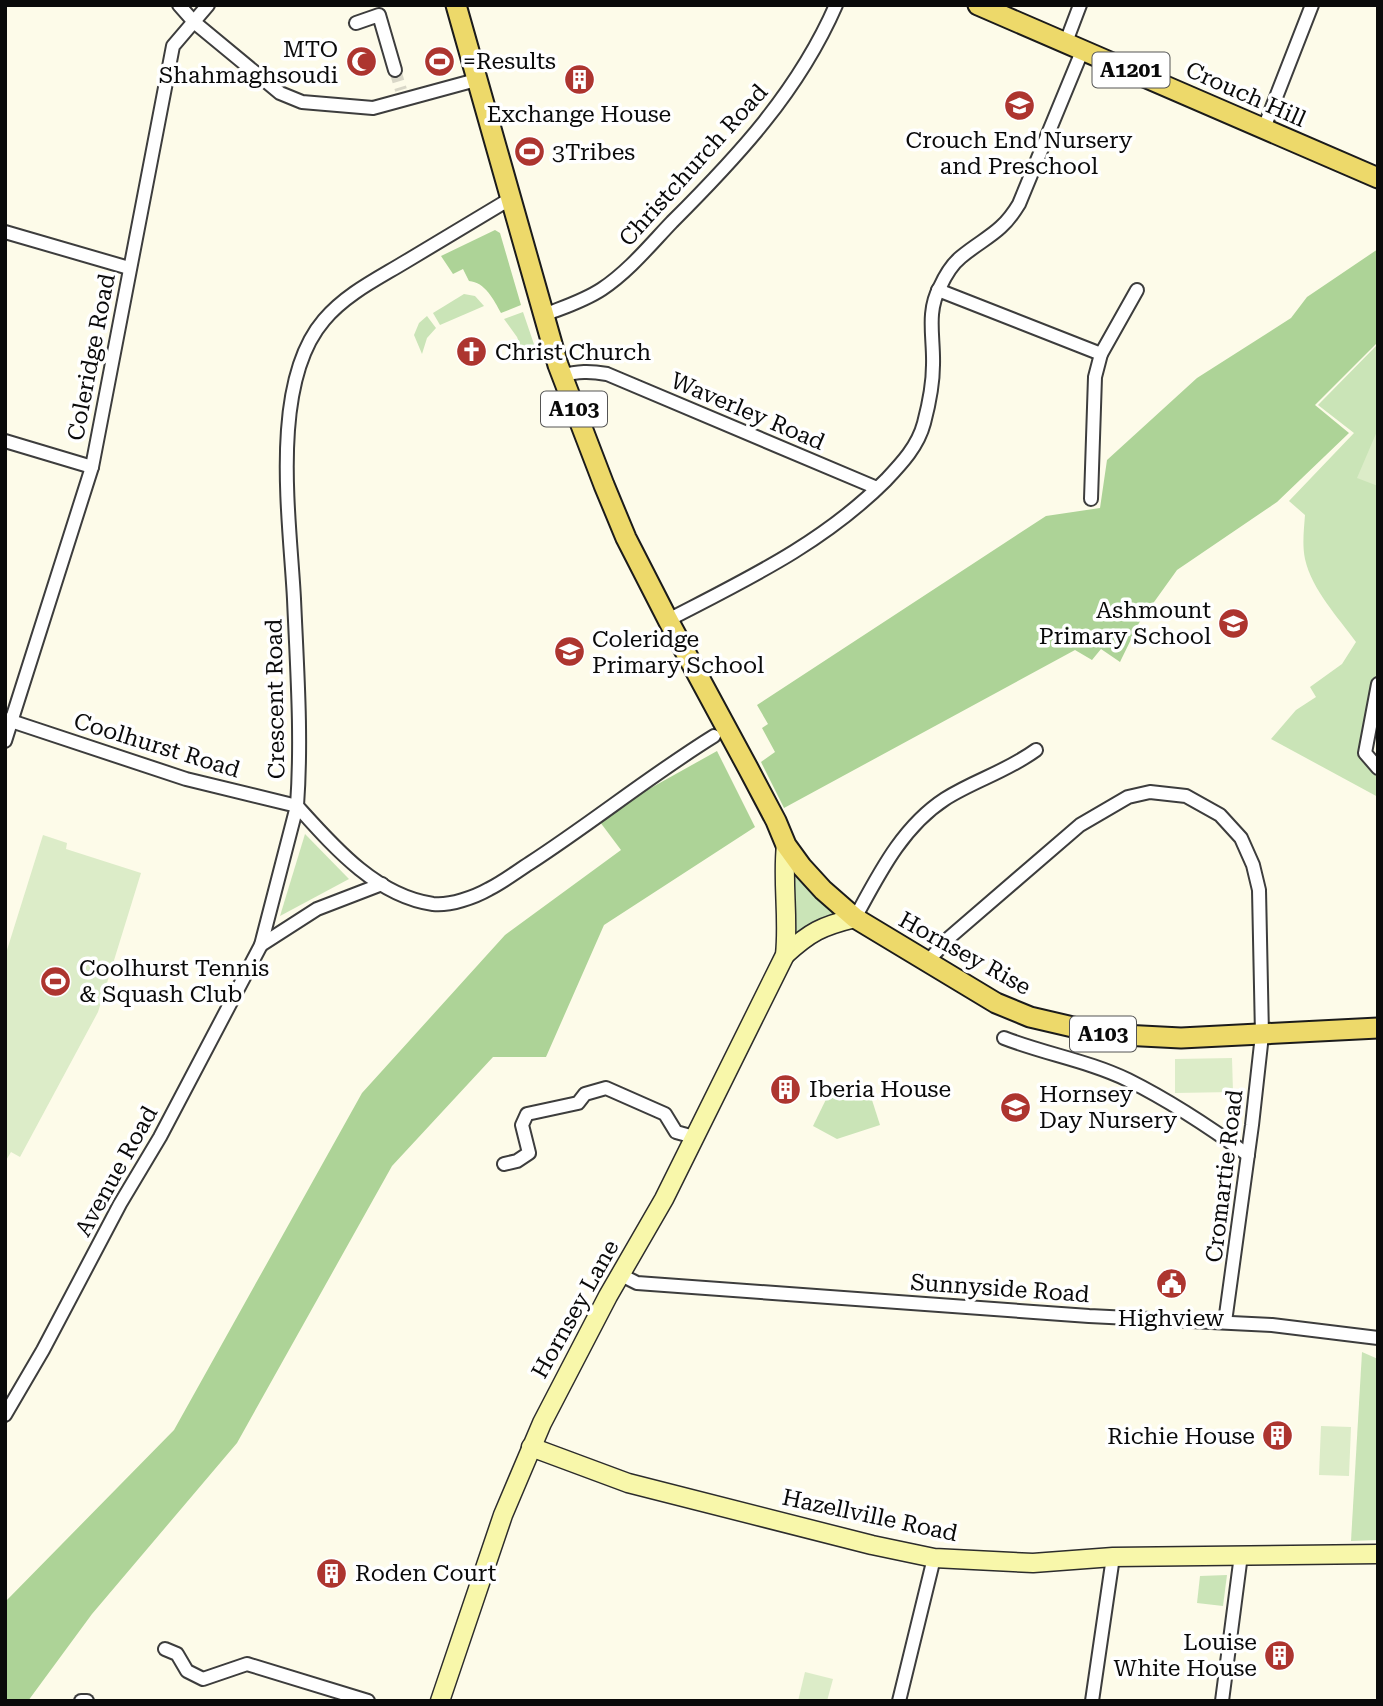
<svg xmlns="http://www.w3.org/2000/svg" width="1383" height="1706" viewBox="0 0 1383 1706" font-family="'Roboto Serif',serif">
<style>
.green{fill:#cae4b7}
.forest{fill:#add397}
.pitch{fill:#dcecc8}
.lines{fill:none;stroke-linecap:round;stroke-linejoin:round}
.street-tunnel{stroke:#d9d7c8;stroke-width:12;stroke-dasharray:12 6;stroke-linecap:butt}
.street-casing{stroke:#3d3d3d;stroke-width:16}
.secondary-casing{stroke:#2c2c2c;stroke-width:21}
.primary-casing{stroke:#1b1b1b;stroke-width:23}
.street{stroke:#fff;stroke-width:12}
.secondary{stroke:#f8f7aa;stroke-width:18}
.primary{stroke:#edd96a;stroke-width:19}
.labels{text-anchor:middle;stroke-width:7;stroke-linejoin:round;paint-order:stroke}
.shield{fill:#fff;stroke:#545454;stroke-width:2}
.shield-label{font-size:21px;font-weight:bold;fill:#0a0a0a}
.poi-label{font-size:23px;fill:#0a0a0a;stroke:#fff;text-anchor:start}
.street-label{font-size:23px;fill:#0a0a0a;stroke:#fff}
</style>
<rect width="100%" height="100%" fill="#fdfbe9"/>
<g class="green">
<path d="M464,294L475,296L484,306L440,325L433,313Z"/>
<path d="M523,312L538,356L526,360L517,337L504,319Z"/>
<path d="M427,316L436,328L427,338L422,354L414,335L419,323Z"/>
<path d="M1378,344V665L1360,753L1378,769V797L1271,739L1296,710L1316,697L1310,687L1342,664L1356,642C1338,617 1312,590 1305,559C1302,545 1304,529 1305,515L1289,501L1354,433L1318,405Z"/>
<path d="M305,834L349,879L280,916Z"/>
<path d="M802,867L855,918L785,955L793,881Z"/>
<path d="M834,1083L872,1100L880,1125L837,1139L813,1126Z"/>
<path d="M1362,1352L1378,1359V1540L1351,1541Z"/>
<path d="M1227,1575L1223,1606L1197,1603L1200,1576Z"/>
</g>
<g class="forest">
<path d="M495,230L500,233L521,305L501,313C494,300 485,282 469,281L463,269L453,274L441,256Z"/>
<path d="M1378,249V342L1315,405L1349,433L1277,502L1177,570L1139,623L1120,662L1101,649L1092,660L1075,650L784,808L761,762L775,752L762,728L768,724L757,705L1046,516L1100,508L1107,460L1197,378L1291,318L1307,297Z"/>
<path d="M717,751L755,827L604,925L546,1057H493L392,1166L237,1443L92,1614L28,1701H5V1602L174,1430L362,1093L505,935L621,850L597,818Z"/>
</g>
<g class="pitch">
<path d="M1378,429V486L1357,478Z"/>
<path d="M43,835L67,843L66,849L141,873L98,1012L20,1157L11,1152L5,1162V950H7Z"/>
<path d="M1232,1058L1233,1092L1175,1093V1059Z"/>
<path d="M1321,1426L1351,1427L1349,1476L1319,1475Z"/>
<path d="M805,1672L833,1679L827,1701H798Z"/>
</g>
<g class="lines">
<path class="street-tunnel" d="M395,70L401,90"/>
<defs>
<g id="street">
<path d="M179,5L194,22L280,93L302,102L373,108L476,80"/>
<path d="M356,23L379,15L395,70"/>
<path d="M1066,42L1080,5"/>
<path d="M1264,128L1312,5"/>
<path d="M510,199C475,220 440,241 405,262C377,279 346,294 324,320C269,384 290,520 294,599C297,668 302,737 297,806C333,846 376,896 433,904C450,906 475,897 489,889C503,882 516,872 530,863C593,822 651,775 714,736"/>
<path d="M5,232L129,268"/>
<path d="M938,290L1101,354"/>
<path d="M544,315C564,307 584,301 602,289C629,271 650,245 672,222C738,156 798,92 836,5"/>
<path d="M561,376C578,371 590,371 607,374L877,488"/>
<path d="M5,441L92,467"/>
<path d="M1091,499L1095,377L1101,354L1137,290"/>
<path d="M668,620C747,579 822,544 886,480C902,463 918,446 924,423C929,404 933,385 933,365C934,338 926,312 940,287C945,276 951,265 961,257C985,237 1001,234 1019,204L1083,49"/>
<path d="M1378,684L1365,753L1378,768"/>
<path d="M5,719L186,779L297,806L261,945L160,1137L120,1204L43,1350L5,1415"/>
<path d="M5,741L92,467L173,46L208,5"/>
<path d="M855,918C879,874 902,827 945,799C975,780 1006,772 1036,750"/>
<path d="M261,945L317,909L382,884"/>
<path d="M927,962L950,937L1080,825L1128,797L1150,792L1186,796L1220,815L1241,838L1253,865L1259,890L1262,1035L1252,1125L1225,1322"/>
<path d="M1004,1038C1045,1054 1089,1061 1128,1080C1170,1101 1211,1128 1248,1155"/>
<path d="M504,1164L517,1161L529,1153L522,1125L527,1114L578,1103L585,1094L606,1088L665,1114L676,1132L694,1137"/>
<path d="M621,1275L637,1283L1089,1316L1272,1325L1378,1338"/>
<path d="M165,1649L177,1654L187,1671L203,1679L247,1664L368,1701"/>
<path d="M81,1701H87"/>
<path d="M899,1701L934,1558"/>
<path d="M1092,1701L1113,1557"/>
<path d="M1222,1701L1241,1555"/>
</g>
<g id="secondary">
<path d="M785,955C810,932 822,926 855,918"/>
<path d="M531,1447L628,1483L872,1545L934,1558L1033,1563L1113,1557L1378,1554"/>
<path d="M440,1701L503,1515L542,1423L608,1296L664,1199L785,955C789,918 782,882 786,845"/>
</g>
<g id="primary">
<path d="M456,5L558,365L604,485L626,538L668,620L748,768L776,821L786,845L802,867L823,890L855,918L996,1003L1030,1017L1103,1034L1181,1038L1378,1028"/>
<path d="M978,5L1378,178"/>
</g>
</defs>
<use href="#street" class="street-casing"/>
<use href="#secondary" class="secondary-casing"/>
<use href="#primary" class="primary-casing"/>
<use href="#street" class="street"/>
<use href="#secondary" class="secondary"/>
<use href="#primary" class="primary"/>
</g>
<defs>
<symbol id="stadium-disc" viewBox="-11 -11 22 22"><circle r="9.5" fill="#ad352f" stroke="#fff"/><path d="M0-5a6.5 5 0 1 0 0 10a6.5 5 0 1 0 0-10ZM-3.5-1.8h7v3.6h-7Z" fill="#fff"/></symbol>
<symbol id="mosque-disc" viewBox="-11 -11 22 22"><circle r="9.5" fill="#ad352f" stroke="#fff"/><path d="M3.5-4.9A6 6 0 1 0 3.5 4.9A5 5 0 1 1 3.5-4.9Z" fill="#fff"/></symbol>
<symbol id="building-disc" viewBox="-11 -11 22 22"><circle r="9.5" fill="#ad352f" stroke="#fff"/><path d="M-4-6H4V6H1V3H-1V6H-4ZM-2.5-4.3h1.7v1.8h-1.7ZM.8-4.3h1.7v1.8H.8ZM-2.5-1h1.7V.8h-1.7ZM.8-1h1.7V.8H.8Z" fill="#fff"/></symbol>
<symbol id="school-disc" viewBox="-11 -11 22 22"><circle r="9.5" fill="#ad352f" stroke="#fff"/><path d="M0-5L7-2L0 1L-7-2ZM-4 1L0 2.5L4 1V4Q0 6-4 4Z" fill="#fff"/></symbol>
<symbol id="church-disc" viewBox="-11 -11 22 22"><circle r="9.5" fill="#ad352f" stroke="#fff"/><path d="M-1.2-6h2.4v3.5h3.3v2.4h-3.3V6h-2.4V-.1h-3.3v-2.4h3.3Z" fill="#fff"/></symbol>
<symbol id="civic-disc" viewBox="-11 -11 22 22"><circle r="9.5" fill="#ad352f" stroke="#fff"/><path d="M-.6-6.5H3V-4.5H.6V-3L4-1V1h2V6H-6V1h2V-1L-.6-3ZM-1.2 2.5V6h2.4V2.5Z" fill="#fff"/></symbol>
</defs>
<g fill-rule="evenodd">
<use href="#stadium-disc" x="422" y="44" width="35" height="35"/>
<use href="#mosque-disc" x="344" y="44" width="35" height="35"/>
<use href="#building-disc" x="562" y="62" width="35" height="35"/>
<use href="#school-disc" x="1002" y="88" width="35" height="35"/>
<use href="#stadium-disc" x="512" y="134" width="35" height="35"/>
<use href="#church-disc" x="454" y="334" width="35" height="35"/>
<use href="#school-disc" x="1216" y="606" width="35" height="35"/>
<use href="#school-disc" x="552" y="634" width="35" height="35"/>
<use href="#stadium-disc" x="38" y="964" width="35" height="35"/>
<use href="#building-disc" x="768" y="1072" width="35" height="35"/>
<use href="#school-disc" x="998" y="1090" width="35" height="35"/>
<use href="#civic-disc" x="1154" y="1266" width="35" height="35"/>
<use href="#building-disc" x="1260" y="1418" width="35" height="35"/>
<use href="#building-disc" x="314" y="1556" width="35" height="35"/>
<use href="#building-disc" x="1262" y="1638" width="35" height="35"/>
</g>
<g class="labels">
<g class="shield">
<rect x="1092.5" y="52.5" width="77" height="35" rx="5"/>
<rect x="541" y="391.5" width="66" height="35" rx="5"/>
<rect x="1070" y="1016.5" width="66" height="35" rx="5"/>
</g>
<g class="shield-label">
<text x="1131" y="77">A1201</text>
<text x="574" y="416">A103</text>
<text x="1103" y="1041">A103</text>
</g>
<g class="poi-label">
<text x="338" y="57" text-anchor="end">MTO<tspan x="338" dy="26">Shahmaghsoudi</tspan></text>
<text x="463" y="69">=Results</text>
<text x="579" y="122" text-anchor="middle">Exchange House</text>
<text x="1019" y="148" text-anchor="middle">Crouch End Nursery<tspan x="1019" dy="26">and Preschool</tspan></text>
<text x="552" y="160">3Tribes</text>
<text x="495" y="360">Christ Church</text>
<text x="1211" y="618" text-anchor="end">Ashmount<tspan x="1211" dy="26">Primary School</tspan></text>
<text x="592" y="647">Coleridge<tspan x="592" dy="26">Primary School</tspan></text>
<text x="79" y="976">Coolhurst Tennis<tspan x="79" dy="26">&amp; Squash Club</tspan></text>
<text x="809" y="1097">Iberia House</text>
<text x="1039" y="1102">Hornsey<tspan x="1039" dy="26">Day Nursery</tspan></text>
<text x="1171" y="1326" text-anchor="middle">Highview</text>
<text x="1255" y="1444" text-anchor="end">Richie House</text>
<text x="355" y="1581">Roden Court</text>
<text x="1257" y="1650" text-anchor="end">Louise<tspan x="1257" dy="26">White House</tspan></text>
</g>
<g class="street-label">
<text transform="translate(1246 94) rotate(24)" y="8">Crouch Hill</text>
<text transform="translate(693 165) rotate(-48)" y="8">Christchurch Road</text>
<text transform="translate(91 357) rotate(-79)" y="8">Coleridge Road</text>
<text transform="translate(748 411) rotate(23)" y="8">Waverley Road</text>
<text transform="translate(275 699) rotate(-91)" y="8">Crescent Road</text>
<text transform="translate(157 745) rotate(17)" y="8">Coolhurst Road</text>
<text transform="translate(965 953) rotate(29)" y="8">Hornsey Rise</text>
<text transform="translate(116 1171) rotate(-61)" y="8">Avenue Road</text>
<text transform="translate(1224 1176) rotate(-83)" y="8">Cromartie Road</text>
<text transform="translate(1000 1288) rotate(4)" y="8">Sunnyside Road</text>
<text transform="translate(575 1309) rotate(-61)" y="8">Hornsey Lane</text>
<text transform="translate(870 1515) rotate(12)" y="8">Hazellville Road</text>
</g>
</g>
<rect width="1383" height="1706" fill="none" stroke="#0a0a0a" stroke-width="14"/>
</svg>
